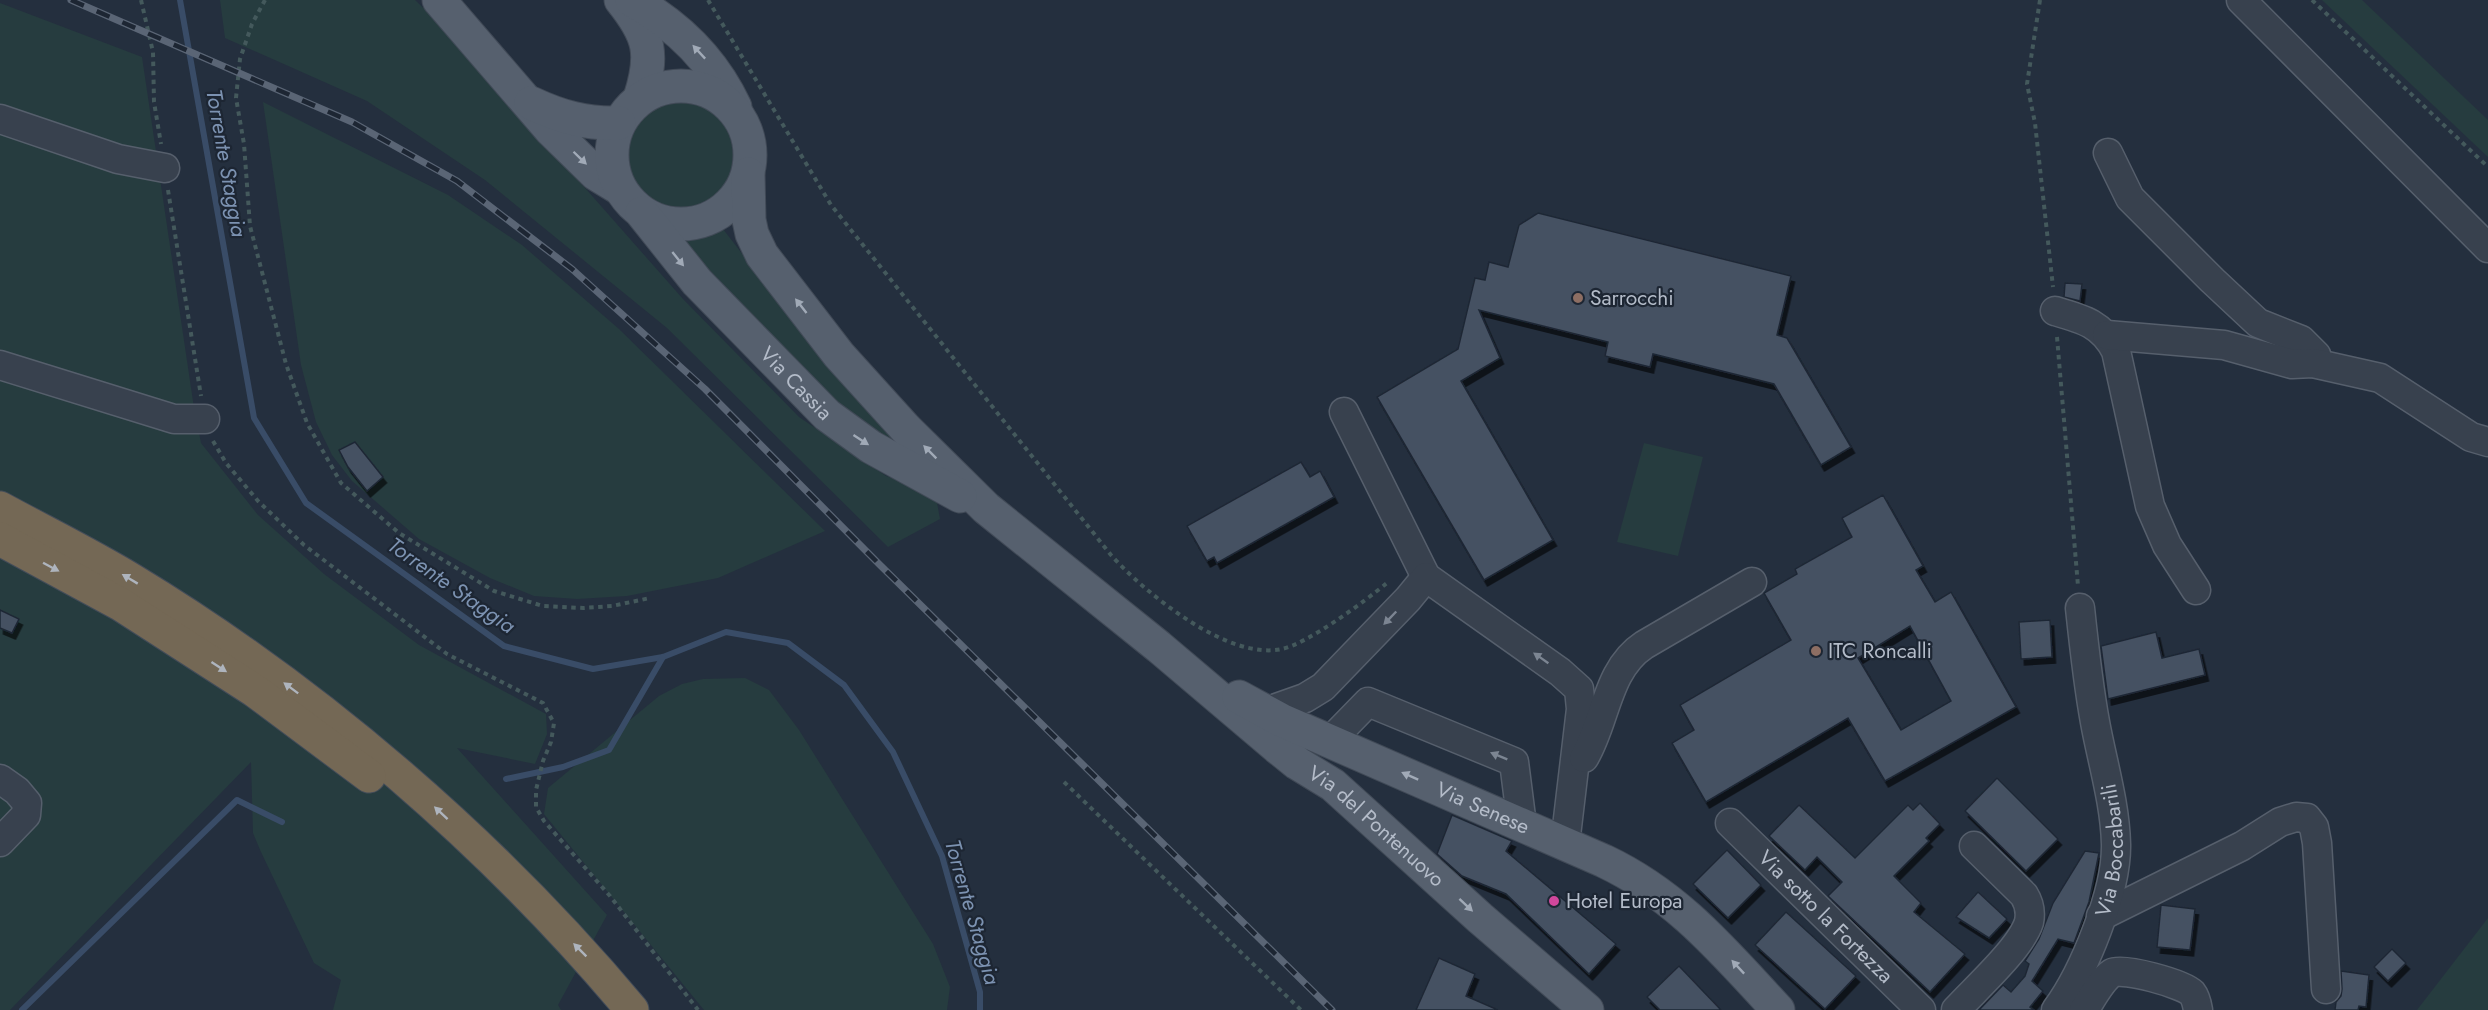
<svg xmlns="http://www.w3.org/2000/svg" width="2488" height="1010" viewBox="0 0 2488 1010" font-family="Jost,sans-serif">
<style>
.green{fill:#263c3f}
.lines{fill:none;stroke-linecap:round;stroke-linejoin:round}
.stream{stroke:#394c67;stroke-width:6}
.building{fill:#455162;stroke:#1f2835;stroke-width:1.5;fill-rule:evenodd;filter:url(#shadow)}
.minor-casing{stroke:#565f6c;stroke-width:31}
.major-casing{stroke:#414a57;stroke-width:35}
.highway-casing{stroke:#434c59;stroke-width:35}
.path{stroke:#44595c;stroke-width:4;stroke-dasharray:4.5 4.5;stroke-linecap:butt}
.minor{stroke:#38414e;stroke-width:28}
.major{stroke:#56606e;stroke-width:33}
.highway{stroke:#746855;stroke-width:33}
.rail-casing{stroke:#5a6575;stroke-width:7}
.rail{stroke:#1d2633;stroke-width:4.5;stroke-dasharray:14;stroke-linecap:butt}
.oneway{fill:#a1aab7}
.oneway2{fill:#aeb4bd}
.oneway3{fill:#7c8592}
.education-dot{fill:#8d6e63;stroke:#1d2633;stroke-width:2}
.hotel-dot{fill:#d1479c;stroke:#1d2633;stroke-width:2}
.labels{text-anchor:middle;stroke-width:4.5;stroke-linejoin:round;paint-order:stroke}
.poi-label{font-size:21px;fill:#b4bcc9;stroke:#1d2633;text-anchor:start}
.street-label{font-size:21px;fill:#b4bcc9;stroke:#1d2633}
.water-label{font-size:22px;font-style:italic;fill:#7c92b1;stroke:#1d2633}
</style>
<defs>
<filter id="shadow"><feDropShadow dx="3.5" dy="6" stdDeviation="0" flood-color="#0009"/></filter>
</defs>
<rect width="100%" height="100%" fill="#242f3e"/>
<g class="green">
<path d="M220,0H415L444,28L683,299L799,417L886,476L935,492L940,519L888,547L667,328L485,180L367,101L225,38Z"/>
<path d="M2322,0H2362L2488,120V157Z"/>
<path d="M0,3L142,57L194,408L201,443L258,515L324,574L419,645L546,714L547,734L535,764L457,748L607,915L558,1005L561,1010H333L341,980L314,963L261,852L253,833L251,762L10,1010H0Z"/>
<circle cx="679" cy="155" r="54"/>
<path d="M263,102L448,195L522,245L619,329L825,531L718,578L627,596L577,599L534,596L490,578L419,539L352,481L332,455L316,422L301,365Z"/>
<path d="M723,229L818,352L910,455L845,412L679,242C687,237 712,234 723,229Z"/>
<path d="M1644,443L1703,457L1678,556L1617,542Z"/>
<path d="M745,678L769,690L799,730L933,944L950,987L947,1010H704L544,814L548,788L659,696L682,684L703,679Z"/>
<path d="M2488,918V1010H2417Z"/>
</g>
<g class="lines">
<g class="stream">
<path d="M180,0L254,418L306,503L504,646L593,669L663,657L726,632L788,643L844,685L893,752L942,856L980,992V1010"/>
<path d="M506,779L563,767L609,750L663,657"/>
<path d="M22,1010L237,800L282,822"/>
</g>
</g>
<g class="building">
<path d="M1538,213L1791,276L1777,335L1787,338L1851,447L1821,465L1774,384L1653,354L1650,367L1605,356L1608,342L1479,310L1500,358L1461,381L1553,540L1484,580L1377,397L1458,349L1475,278L1485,280L1489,262L1508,267L1519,225Z"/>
<path d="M2065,283L2082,284L2080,301L2064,297Z"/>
<path d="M355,442L383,477L367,491L348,467L339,450Z"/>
<path d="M1301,462L1310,477L1320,471L1334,497L1217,563L1214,557L1207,561L1187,526Z"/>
<path d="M1883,495L1923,566L1916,570L1935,602L1951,592L2016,707L1885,781L1848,718L1706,802L1672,743L1694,730L1680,705L1791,640L1764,593L1797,574L1795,569L1852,537L1842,518ZM1910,626L1951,701L1901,730L1858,658Z"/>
<path d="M0,610L19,619L12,633L0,628Z"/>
<path d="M2050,620L2052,657L2021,659L2019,622Z"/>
<path d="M2156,632L2162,658L2199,649L2205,675L2108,699L2101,646Z"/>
<path d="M1997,778L2058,839L2026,871L1965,811Z"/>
<path d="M1920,803L1940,824L1926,838L1929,841L1894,876L1921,903L1914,912L1965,954L1930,992L1828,896L1842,882L1817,857L1805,870L1769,836L1799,805L1855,858L1908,805L1913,810Z"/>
<path d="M1452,815L1512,841L1506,851L1616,944L1589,974L1506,894L1462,876L1437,854Z"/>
<path d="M1727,850L1761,885L1728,918L1693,884Z"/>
<path d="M2085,851L2099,853L2089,902L2074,943L2058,939L2032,981L2043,991L2030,1007L2034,1010H1979L2003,985L2011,992L2025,976L2029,964L2025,961L2039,939L2053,903Z"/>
<path d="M1978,892L2007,919L1989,938L1956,917Z"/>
<path d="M2161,905L2195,909L2190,950L2157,947Z"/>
<path d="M1786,912L1856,976L1825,1009L1755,945Z"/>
<path d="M2392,949L2406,963L2388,981L2374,967Z"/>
<path d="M1439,958L1475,974L1466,996L1498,1010H1416Z"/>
<path d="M1679,966L1721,1010H1660L1647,997Z"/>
<path d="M2341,971L2369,975L2366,1007L2359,1006L2358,1010H2335L2336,1002L2341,996L2342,989Z"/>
</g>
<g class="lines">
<defs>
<g id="minor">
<path d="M2241,0L2488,248"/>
<path d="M0,119L118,159L165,168"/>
<path d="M2108,153L2130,198L2212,280L2258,323L2301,340L2316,355L2313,363"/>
<path d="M2055,311C2083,319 2102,324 2116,351L2150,506L2167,545L2196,590"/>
<path d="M2107,335L2224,345L2292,364L2313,363L2380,378L2471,437L2488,442"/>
<path d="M0,365L174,419H205"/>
<path d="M1344,412L1426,577"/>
<path d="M1265,712L1305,698L1323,687L1408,599L1426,577L1560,672L1579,689L1581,709L1565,844"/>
<path d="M1330,741L1368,702L1514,762L1522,825"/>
<path d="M1584,758C1606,722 1606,670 1644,645L1752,582"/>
<path d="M0,779L17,791L27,803L26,815L0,842"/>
<path id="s1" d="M1730,823L1921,1010"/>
<path d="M2101,916L2242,846L2280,822L2296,817L2307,818L2314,827L2317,843L2326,989"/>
<path d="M1956,1010C1975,989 2021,948 2029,922C2031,912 2029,903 2024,895L1974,846"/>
<path id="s2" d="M2056,1010C2084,972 2117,891 2116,844C2115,803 2102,761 2095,722C2088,684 2084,646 2080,608"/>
<path d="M2084,1010C2092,999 2101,980 2112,973C2123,967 2183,984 2192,993C2196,998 2197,1004 2198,1010"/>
</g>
<g id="major">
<path d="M439,0L551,130L596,174L619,188"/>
<path d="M621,0C650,36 654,54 640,98"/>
<path d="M632,0C677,25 713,60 735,107"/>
<circle cx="681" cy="155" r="69"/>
<path d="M531,103C561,117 586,124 619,123"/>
<path id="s3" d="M748,174L749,220L752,234L762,255L839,355L906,429L986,508L1159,647L1277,747L1297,763L1333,785L1480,918L1587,1010"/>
<path id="s4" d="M642,213L697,282L827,415L871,447L960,496"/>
<path id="s5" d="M1239,697L1281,720L1604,861C1678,896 1723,951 1778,1010"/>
</g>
<g id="highway">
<path d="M0,508C44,532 89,554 132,580C317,692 493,844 632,1010"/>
<path d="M0,539L120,604L255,691L369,776"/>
</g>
</defs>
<use href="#minor" class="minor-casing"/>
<use href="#major" class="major-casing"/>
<use href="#highway" class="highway-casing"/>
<g class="path">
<path d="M141,0L153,52L154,102L161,144"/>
<path d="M265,0L252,24L240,59L236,98L244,144L250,226L286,364L307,423L341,483L399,533L494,591L543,606L583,608L612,606L650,598"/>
<path d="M708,0L831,205L1111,555C1145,593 1228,661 1282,649C1309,643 1365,601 1387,583"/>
<path d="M2040,0L2027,84L2035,123L2053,287"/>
<path d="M2312,0L2488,167"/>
<path d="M168,190L201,396"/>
<path d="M2057,337L2078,586"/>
<path d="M213,441L226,463L258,501L304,545L447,654L543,703L554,723L551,742L543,761L536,790V807L544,821L610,896L698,1010"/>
<path d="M1064,782L1301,1010"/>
</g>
<use href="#minor" class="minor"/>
<use href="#major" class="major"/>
<use href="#highway" class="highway"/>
<defs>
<path id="rail" d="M71,0L352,122L457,181L572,269L705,389L880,565L1332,1010"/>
</defs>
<use href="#rail" class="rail-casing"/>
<use href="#rail" class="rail"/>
</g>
<defs><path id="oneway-solid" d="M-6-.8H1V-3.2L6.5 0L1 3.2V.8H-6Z" transform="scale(1.5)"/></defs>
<g class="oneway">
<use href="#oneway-solid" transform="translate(699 52) rotate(-133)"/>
<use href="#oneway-solid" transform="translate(580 158) rotate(44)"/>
<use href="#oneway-solid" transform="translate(678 259) rotate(51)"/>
<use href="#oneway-solid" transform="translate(801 306) rotate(-128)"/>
<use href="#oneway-solid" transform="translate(861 440) rotate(33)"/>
<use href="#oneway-solid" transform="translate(930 452) rotate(-135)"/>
<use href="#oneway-solid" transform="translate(1410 776) rotate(-156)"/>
<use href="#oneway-solid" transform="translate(1466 905) rotate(43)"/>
<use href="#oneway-solid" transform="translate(1738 967) rotate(-133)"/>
</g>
<g class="oneway2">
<use href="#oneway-solid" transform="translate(51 567) rotate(28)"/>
<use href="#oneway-solid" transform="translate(130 579) rotate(-149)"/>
<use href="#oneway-solid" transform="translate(219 667) rotate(33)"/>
<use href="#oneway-solid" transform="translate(291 688) rotate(-143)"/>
<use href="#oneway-solid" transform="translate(441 813) rotate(-137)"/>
<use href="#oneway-solid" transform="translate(580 950) rotate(-135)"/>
</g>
<g class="oneway3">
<use href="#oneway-solid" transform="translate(1390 618) rotate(134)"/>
<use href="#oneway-solid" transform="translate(1541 658) rotate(-145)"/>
<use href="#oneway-solid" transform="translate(1499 756) rotate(-158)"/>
</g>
<g class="education-dot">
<circle cx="1578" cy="298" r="6"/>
<circle cx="1816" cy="651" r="6"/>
</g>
<circle class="hotel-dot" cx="1554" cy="901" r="6"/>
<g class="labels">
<g class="poi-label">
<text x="1590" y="305">Sarrocchi</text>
<text x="1828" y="658">ITC Roncalli</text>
<text x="1566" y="908">Hotel Europa</text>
</g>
<g class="street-label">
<text dy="7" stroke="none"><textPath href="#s4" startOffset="230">Via Cassia</textPath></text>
<text dy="7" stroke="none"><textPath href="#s5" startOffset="268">Via Senese</textPath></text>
<text dy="7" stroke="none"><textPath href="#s3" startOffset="926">Via del Pontenuovo</textPath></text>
<text dy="7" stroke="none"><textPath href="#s2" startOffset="172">Via Boccabarili</textPath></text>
<text dy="7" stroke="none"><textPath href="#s1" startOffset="134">Via sotto la Fortezza</textPath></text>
</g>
<g class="water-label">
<text transform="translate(227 163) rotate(80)" y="8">Torrente Staggia</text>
<text transform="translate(452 585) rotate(35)" y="8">Torrente Staggia</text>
<text transform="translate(973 912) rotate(74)" y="8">Torrente Staggia</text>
</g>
</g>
</svg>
